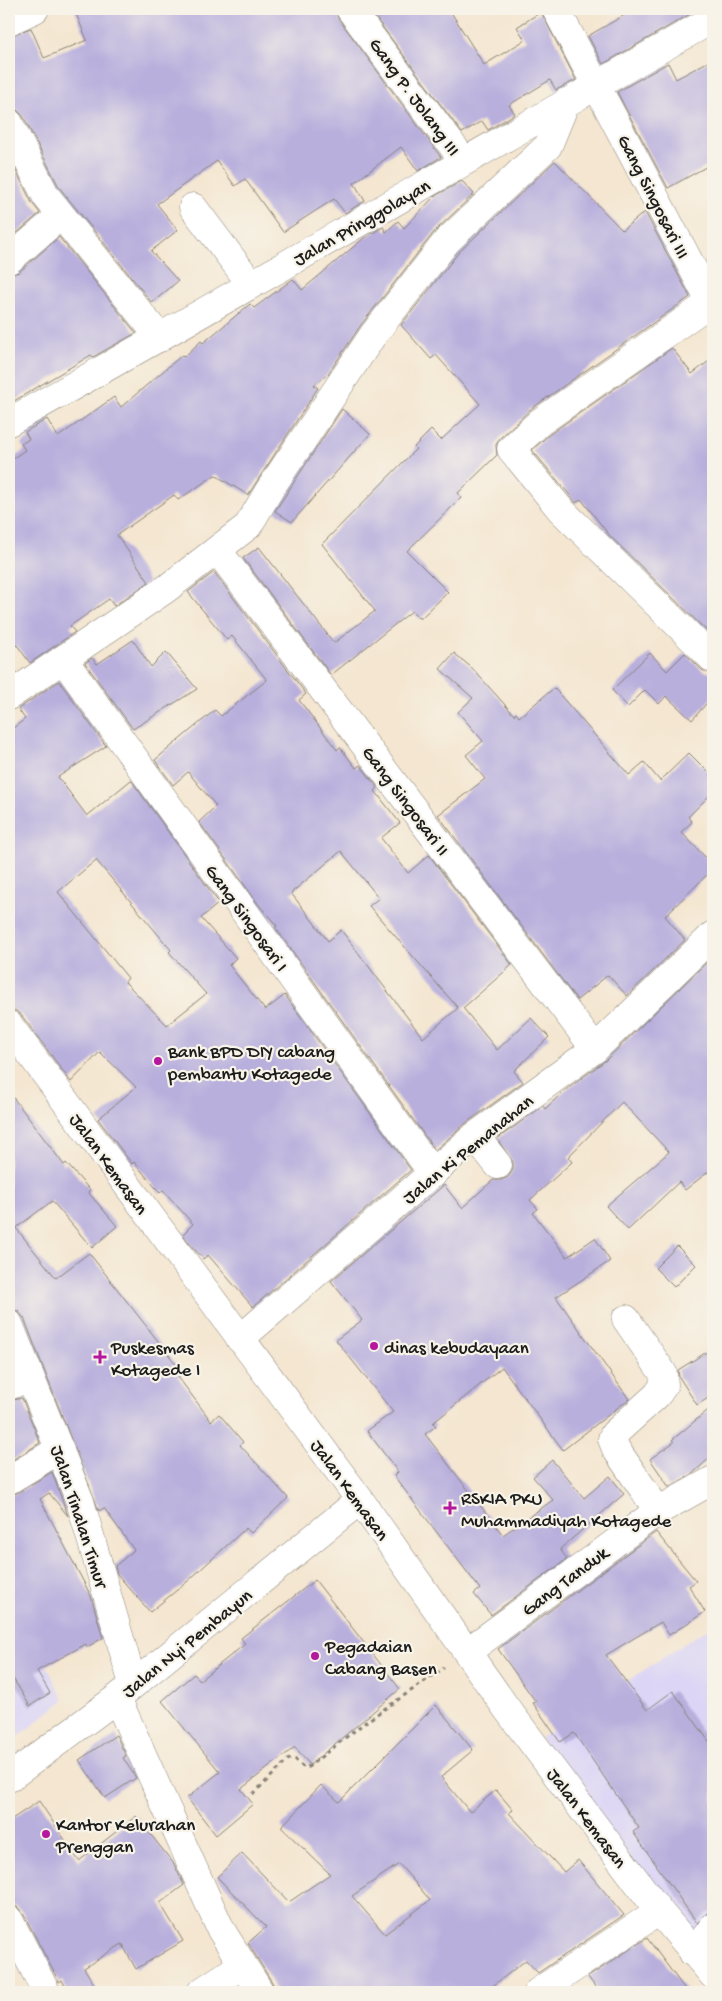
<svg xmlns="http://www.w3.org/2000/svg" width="722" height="2001" viewBox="0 0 722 2001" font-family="'Gochi Hand',sans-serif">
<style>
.built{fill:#dcd5f6}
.building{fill:#b8afdd;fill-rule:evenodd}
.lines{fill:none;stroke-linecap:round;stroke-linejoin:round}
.minor-casing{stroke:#888176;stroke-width:29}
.tertiary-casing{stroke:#888176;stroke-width:29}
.path{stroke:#888176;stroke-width:3;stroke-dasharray:4 4;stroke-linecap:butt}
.minor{stroke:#fff;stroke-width:28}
.tertiary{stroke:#fff;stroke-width:28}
.poi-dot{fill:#b5179e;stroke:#f7f3e8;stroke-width:2}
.labels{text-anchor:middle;stroke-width:4.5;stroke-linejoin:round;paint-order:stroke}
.street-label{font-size:19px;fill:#1c1c1c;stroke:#f7f3e8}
.poi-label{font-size:19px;fill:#1c1c1c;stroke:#f7f3e8;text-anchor:start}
</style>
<rect width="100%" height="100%" fill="#f7f3e8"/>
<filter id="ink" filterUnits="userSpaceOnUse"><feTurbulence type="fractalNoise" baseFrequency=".02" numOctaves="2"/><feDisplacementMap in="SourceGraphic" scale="10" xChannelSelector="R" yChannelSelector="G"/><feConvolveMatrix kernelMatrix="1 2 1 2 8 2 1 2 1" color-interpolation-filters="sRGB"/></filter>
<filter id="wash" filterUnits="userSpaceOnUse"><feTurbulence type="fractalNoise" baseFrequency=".0096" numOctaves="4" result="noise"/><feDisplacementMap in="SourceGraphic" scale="20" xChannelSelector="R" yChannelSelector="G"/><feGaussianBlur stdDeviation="1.12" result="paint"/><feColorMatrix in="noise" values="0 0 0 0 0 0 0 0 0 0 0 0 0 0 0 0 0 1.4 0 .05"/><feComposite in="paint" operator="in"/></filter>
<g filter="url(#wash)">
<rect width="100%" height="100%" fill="#f4e6d0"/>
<g class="built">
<path d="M9,1593L64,1700L9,1744Z"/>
<path d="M710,1627L713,1631V1920L692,1939L540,1738Z"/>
</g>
<g id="blocks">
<g class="building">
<path d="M74,9H335L338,18L441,157L418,171L401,147L354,183L365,201L345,213L334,199L283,232L245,179L235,186L217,161L157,204L178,230L151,251L178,281L152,303L59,187L23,116L17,110L9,108V36L31,28L44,58L87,40Z"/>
<path d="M369,9H449L484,65L525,40L517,27L541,12L576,80L556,90L550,80L509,105L515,114L488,130L482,121L462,133Z"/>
<path d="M635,9H699L603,64L588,36Z"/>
<path d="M713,59V163L668,188L617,92L668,63L676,79Z"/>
<path d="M9,157L32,203L40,213L9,240Z"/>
<path d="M555,161L622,230L645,212L690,297L531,409L500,438L496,445L497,455L458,493L462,497L407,551L448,592L420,619L412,611L331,675L243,558L259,547L334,643L375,611L322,544L416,449L414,447L431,430L441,440L480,404L436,355L431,359L401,325L459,252Z"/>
<path d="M462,181L474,194L435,231L361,325L328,374L314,385L318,388L248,495L215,475L178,500L174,495L117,535L149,582L114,606L109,599L70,626L75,632L30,663L17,645L9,650V461L25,450L21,444L29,439L25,432L47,419L58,437L114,397L121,407L182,355L184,357L201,341L203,343L250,304L254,308L293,279L302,290L364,238L383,227L386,232L398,221L404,228L435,196Z"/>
<path d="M59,237L136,333L93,357L91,355L9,404V275L19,272Z"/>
<path d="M672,348L692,374L713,358V637L610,536L581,499L576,503L573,499L532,450L550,434Z"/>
<path d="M342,409L370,434L292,522L275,511Z"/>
<path d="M214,572L306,694L299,700L337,750L340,747L356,768L360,765L378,788L375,791L400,823L381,838L408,873L429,855L512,965L463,1008L497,1050L531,1018L549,1037L514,1071L523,1082L466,1123L435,1150L275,927L277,926L259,905L199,822L216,806L188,772L173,785L155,760L215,710L221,716L267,680L232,636L227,640L188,592ZM341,851L379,898L369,906L458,1008L423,1038L341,930L328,941L291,893Z"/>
<path d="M133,640L151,667L166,652L197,689L133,729L85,663L92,658L97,664Z"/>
<path d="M454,653L472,668L514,715L516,713L519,717L554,688L629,775L644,762L660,781L689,753L713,777V792L688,817L692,822L681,832L713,865V869L665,916L685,940L627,996L608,975L577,1000L438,815L485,779L466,755L483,741L458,712L473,698L440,669Z"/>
<path d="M650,653L667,671L685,653L702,670L713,674V696L692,720L666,696L659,704L645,690L628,707L612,690Z"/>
<path d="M59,681L106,746L58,777L87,816L131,780L219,903L201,918L236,958L229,965L265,1010L285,995L411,1170L253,1307L208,1255L203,1259L188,1242L183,1234L193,1224L163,1190L160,1193L134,1162L132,1164L98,1119L136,1087L100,1052L71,1082L22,1016L16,1011L9,1010V731L25,719L18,709ZM96,860L171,950L169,952L206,994L167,1025L125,982L128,978L58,892Z"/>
<path d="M713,956V1168L685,1190L679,1182L628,1230L606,1206L669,1152L622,1102L568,1157L572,1162L530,1200L538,1209L533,1213L567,1257L595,1238L610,1261L556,1297L629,1399L563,1450L502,1367L433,1423L436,1426L425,1434L503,1535L553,1500L533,1477L552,1460L584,1498L610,1476L624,1494L560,1549L567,1559L491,1615L474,1594L480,1589L394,1476L398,1472L367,1431L393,1412L336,1340L362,1320L331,1281L444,1185L462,1208L493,1180H501L508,1177L513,1170V1162L497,1139L543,1106L545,1109L563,1092L606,1060Z"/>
<path d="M9,1092L64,1165L66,1163L90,1190L88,1192L117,1226L92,1248L52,1201L16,1228L56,1278L89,1253L183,1373L178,1377L211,1421L219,1414L243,1442L240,1445L288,1498L251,1533L246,1528L188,1581L150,1612L117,1574L115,1566L134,1550L104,1508L99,1511L24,1318L18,1311L9,1309Z"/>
<path d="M677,1246L696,1265L674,1287L655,1268Z"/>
<path d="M713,1348V1395L697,1405L679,1377L678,1370Z"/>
<path d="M22,1398L40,1443L9,1462V1401Z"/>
<path d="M713,1406V1455L691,1475L669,1487L650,1459L674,1442L672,1440Z"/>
<path d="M52,1472L68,1516L49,1493L40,1499L91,1596L103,1638L87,1647L86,1644L37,1671L50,1693L30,1706L9,1672V1496L17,1493Z"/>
<path d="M656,1532L696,1581L689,1586L705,1612L669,1635L661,1622L606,1655L647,1710L673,1691L713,1747V1912L707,1913L697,1923L633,1832L639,1828L574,1733L560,1742L533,1703L536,1702L498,1649Z"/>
<path d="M315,1580L400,1689L310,1765L295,1747L241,1789L253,1804L216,1835L187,1798L220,1772L162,1701L194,1674L200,1680L245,1644L241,1638Z"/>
<path d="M436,1705L473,1750L441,1777L470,1812L496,1790L513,1810L509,1813L564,1872L578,1860L624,1915L538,1973L526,1960L485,1992H275L273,1984L248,1943L266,1927L217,1877L242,1853L289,1902L330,1874L281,1827L321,1785L339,1802ZM399,1864L430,1900L385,1934L352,1896Z"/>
<path d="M116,1735L126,1756L123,1758L136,1778L105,1798L79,1760Z"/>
<path d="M39,1801L79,1861L136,1816L174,1864L184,1885L160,1903L183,1941L136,1969L122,1944L84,1968L99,1992H68L62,1980L59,1982L23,1913L17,1907L9,1905V1821Z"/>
<path d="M647,1938L687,1992H599L588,1977Z"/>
</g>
</g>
</g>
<g filter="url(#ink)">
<use href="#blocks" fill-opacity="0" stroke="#888176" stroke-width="1"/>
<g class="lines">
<defs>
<g id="minor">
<path d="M350,9L464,161"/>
<path d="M556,9L713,307"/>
<path d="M9,21L35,9"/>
<path d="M9,123L46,196L160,338"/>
<path d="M193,207L251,284"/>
<path d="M9,260L60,216"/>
<path d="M711,302L540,422L511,449L561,510L713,659"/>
<path d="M9,422C245,291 478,152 713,19"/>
<path d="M218,551L595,1049"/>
<path d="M63,659L433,1174"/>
<path d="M9,696L166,589L248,526L270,489L373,335L447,241L548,146L566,102"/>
<path d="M475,1136L498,1165"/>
<path d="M626,1319L663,1373L664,1385L657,1395L614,1434L612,1439L616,1449L658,1511"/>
<path d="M9,1324L80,1501L133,1684"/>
<path d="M240,1339L475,1136L595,1049L713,935"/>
<path d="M9,1386L30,1377"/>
<path d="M9,1480L60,1449"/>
<path d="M467,1652L658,1511L713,1480"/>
<path d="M117,1698L221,1930L260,1992"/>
<path d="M9,1920L46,1992"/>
<path d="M693,1953L713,1927"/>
<path d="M201,1992L242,1965"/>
<path d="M538,1992L659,1911"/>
</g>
<g id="tertiary">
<path d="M9,1025L360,1500L507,1709L659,1911L713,1975"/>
<path d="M9,1778L117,1698L360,1500"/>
</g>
</defs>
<use href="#minor" class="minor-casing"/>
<use href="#tertiary" class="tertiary-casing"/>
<path class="path" d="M253,1794L289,1759H295L304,1768L308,1767L367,1721L444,1668"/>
<use href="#minor" class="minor"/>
<use href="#tertiary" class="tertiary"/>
</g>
</g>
<g class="poi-dot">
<circle cx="158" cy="1061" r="5"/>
<circle cx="374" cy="1346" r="5"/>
<path d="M97.5 1349.5h5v5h5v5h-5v5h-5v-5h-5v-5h5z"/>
<path d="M447.5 1500.5h5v5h5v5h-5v5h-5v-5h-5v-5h5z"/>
<circle cx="315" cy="1656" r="5"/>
<circle cx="46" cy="1834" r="5"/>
</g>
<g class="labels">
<g class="street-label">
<text transform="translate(416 96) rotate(54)" y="7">Gang P. Jolang III</text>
<text transform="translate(655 196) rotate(63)" y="7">Gang Singosari III</text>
<text transform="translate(361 221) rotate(-30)" y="7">Jalan Pringgolayan</text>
<text transform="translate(407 800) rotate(53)" y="7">Gang Singosari II</text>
<text transform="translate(248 917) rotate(54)" y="7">Gang Singosari I</text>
<text transform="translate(467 1148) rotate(-39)" y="7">Jalan Ki Pemanahan</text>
<text transform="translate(110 1163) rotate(54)" y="7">Jalan Kemasan</text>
<text transform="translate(351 1489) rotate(54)" y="7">Jalan Kemasan</text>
<text transform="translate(81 1516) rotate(72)" y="7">Jalan Tinalan Timur</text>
<text transform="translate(564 1580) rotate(-37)" y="7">Gang Tanduk</text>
<text transform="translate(186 1642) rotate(-39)" y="7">Jalan Nyi Pembayun</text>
<text transform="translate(588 1817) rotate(53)" y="7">Jalan Kemasan</text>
</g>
<g class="poi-label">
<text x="168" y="1057">Bank BPD DIY cabang<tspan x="168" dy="22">pembantu Kotagede</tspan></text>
<text x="111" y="1353">Puskesmas<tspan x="111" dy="22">Kotagede I</tspan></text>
<text x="384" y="1353">dinas kebudayaan</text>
<text x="461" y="1504">RSKIA PKU<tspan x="461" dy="22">Muhammadiyah Kotagede</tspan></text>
<text x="325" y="1652">Pegadaian<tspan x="325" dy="22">Cabang Basen</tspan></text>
<text x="56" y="1830">Kantor Kelurahan<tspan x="56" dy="22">Prenggan</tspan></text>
</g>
</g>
<rect width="722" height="2001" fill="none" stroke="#f7f3e8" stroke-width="30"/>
</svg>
